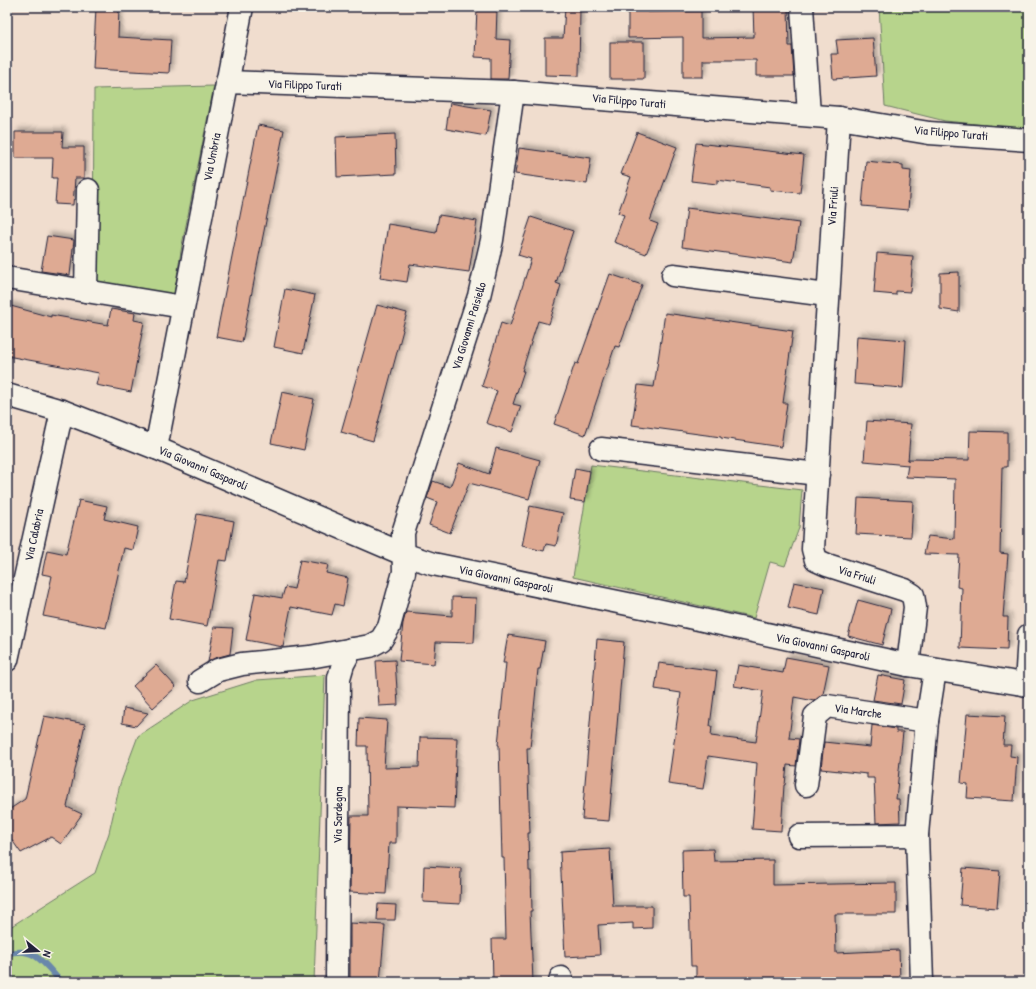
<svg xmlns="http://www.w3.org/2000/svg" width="1036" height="989" viewBox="0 0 1036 989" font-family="'Patrick Hand',sans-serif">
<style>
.green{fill:#b7d48c;stroke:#6c7b64}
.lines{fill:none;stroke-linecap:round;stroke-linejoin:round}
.stream{stroke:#6987ab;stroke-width:6}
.building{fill:#deaa93;stroke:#22223b;filter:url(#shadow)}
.minor-casing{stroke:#22223b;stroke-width:25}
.minor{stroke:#f7f3e8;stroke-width:22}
.labels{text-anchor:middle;stroke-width:4;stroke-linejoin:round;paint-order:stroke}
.street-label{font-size:12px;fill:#22223b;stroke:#f7f3e8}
</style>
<defs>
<filter id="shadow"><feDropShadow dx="3.5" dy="-3.5" stdDeviation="2" flood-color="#0004"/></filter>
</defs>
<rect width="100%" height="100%" fill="#f0ddce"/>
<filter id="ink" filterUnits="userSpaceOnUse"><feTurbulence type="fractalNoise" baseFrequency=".025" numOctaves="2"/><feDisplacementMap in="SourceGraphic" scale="8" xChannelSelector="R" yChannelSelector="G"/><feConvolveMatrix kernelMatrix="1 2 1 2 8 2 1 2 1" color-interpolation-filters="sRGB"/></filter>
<g filter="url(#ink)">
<g class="green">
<path d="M879,7H1029V129L945,121L885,106Z"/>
<path d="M214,86L182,245L174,295L93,284L94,89Z"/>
<path d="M591,465L802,490L799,528L785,566L770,562L754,618L573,577Z"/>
<path d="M325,675L314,982H7V929L95,873L109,833L120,784L138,736L193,700L257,680Z"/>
</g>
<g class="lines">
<path class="stream" d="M7,954C34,945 45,964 61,982"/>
</g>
<g class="building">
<path d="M96,7H119L118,37L171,40L169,73L93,69Z"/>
<path d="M565,7H580L579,76L545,75V38H563Z"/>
<path d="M628,7H647V12L701,11V38L754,37L753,7H788L789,46H792L794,76H756V60H703V77H683V37L628,38Z"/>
<path d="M477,8L497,9L496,39L510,40L508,79H491V58L475,57Z"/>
<path d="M873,38L876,76L833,79L831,54H838L836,40Z"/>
<rect x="610" y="42" width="34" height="37"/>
<path d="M450,103L491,110L486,136L446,129Z"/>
<path d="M258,125L284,130L242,342L216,337Z"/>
<path d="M15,132H63L62,147H84V178H75L73,205L55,204L57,178H52L53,158H15Z"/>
<path d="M637,132L677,147L650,221L658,224L646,254L614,242L624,215L618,213L631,177L621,174Z"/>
<path d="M395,134L396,174L337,177L336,137Z"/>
<path d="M696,143L804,155L800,193L770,190V187L717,180V184L691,181Z"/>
<path d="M519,148L591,158L587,184L515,174Z"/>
<path d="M866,161L903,165V170L911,171L908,210L862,206Z"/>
<path d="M687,208L799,223L793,262L682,247Z"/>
<path d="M439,215L477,221L469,272L410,264L407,282L380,278L388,224L436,232Z"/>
<path d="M531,217L573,231L556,283L561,285L549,324L538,321L522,371H524L513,404L521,406L512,432L486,423L497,391L482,386L501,323L510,326L531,259L518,255Z"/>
<path d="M47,236L74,240L70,275L41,271Z"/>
<path d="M877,253L913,256L910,292L896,291V295L874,293Z"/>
<path d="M959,272V312L940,309V273Z"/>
<path d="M610,274L642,285L619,347L615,346L585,435L554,424L575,363L578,364Z"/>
<path d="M285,289L315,295L303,353L274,347Z"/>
<path d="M7,305L51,317V315L108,325L111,309L135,313L134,320L144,322L131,392L96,385L99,373L7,356Z"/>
<path d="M377,305L407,313L402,329L403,330L373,441L341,432Z"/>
<path d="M665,313L793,331L783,403H787L781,447L721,438V437L632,425L638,385L654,387Z"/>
<path d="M857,336L906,340L903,388L854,384Z"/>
<path d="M282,392L314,399L304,450L271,443Z"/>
<path d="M867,421L911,424L908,461V459L969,460L970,431L1007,432V467H1002L1000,553L1008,554L1003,617H1008L1007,650L960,648L962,588L957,587L959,555L924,554L928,536L954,539L955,479L906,477L908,465L864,461Z"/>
<path d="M496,448L540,460L529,499L469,483L450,533L429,525L437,502L427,498L433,481L450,487L459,463L489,474Z"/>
<path d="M575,468L590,471L585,502L570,500Z"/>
<path d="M858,498L913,501L911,537L856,534Z"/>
<path d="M79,500L107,506L104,519L138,527L133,550L124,548L106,628L43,616L52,576L42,574L47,550L66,554Z"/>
<path d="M530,506L563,513L556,546L546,544L544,551L522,546Z"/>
<path d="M197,514L234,521L227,561L219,560L207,626L169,619L176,581L184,582Z"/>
<path d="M300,560L328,565L326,573L348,578L343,606L335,604L332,615L291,607L283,647L246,640L255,593L282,598L285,587L294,589Z"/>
<path d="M794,582L824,588L819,615L788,608Z"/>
<path d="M452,597L476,598L474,643L436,642L434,664L399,661L403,623L406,612L452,616Z"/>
<path d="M858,600L891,609L882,645L848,636Z"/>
<path d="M214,627L233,628L230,654L215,658L208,662Z"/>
<path d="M508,635L545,641L540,669H538L530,748H527L530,833H528L529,871H531L532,911H530L533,982H493L492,939H506L504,858H502L499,745H498L506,663H503Z"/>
<path d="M597,639L624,642L609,821L582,819Z"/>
<path d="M786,657L829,665L823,694L814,701L794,697L789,738L799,739L796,766L787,765L785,785H784L781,831L752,829L757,763L708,756L703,789L668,784L681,693L655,689L659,663L717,671L710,726H712L711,736L756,742L763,691L734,686L738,665L783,673Z"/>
<path d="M395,660L398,705L379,706L376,661Z"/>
<path d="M156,665L176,687L153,708L133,686Z"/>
<path d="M878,675L905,680L901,704L873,700Z"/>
<path d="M124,708L148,713L136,726L122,723Z"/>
<path d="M967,714L1005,716L1003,745H1011L1010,756L1017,757L1014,801L967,798L968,784L961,783Z"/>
<path d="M44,716L85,724L67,807L82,814L61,844L51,837L21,853L7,833V811L25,799Z"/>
<path d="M359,718L387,720L384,768L419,767L420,737L457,738L454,808L396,806V843H389L386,894L350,892L351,816H368L367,746H358Z"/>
<path d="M872,725L896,729V732H903L896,799H899L900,822L876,823L874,778H867V774L821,769L824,742L870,747Z"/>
<path d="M610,849L613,906H652V928L633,929V923L598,925L600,955L565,957L560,852Z"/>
<path d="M713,849L714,861L773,860V885L896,883V914H835L836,953L899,950L900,979L845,982H696V966H691L689,897H683L682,850Z"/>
<path d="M424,866L461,868L460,904L423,902Z"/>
<path d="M963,868L1000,871L997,908L960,905Z"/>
<path d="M378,904L396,905L395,920H377Z"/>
<path d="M350,923L385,925L380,982H350Z"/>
</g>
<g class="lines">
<defs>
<g id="minor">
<path d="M802,7L809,115"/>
<path d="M227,82L513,92L839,118L929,133L1029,140"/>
<path d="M839,118L813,549L816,560L827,565L905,590L913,595L915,607L908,665"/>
<path d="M673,275L827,295"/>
<path d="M7,278L183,307"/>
<path d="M86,291L88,190"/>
<path d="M7,395L62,411L156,448L403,554L433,564L657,610L908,665L1029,685"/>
<path d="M156,448L242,7"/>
<path d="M601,449L818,474"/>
<path d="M7,660L62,411"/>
<path d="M200,681L218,670L242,664L310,657L370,646L381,640L389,627L404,572L403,533L479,296L492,240L513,92"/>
<path d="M1026,685L1029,635"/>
<path d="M806,785L815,716L827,706L927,721"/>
<path d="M799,836L917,835"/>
<path d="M337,982L339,678L343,664L351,649"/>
<path d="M560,982L561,978"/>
<path d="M922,982L917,835L927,721L935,670"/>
</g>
</defs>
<use href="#minor" class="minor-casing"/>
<use href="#minor" class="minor"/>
</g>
</g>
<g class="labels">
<g class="street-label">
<text transform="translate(305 85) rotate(2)" y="4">Via Filippo Turati</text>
<text transform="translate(629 101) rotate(5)" y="4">Via Filippo Turati</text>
<text transform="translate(951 133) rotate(5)" y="4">Via Filippo Turati</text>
<text transform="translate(212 157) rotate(-79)" y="4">Via Umbria</text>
<text transform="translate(833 206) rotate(-86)" y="4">Via Friuli</text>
<text transform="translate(469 326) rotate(-73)" y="4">Via Giovanni Paisiello</text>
<text transform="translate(203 468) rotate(23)" y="4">Via Giovanni Gasparoli</text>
<text transform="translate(34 535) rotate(-78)" y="4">Via Calabria</text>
<text transform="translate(857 575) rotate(18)" y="4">Via Friuli</text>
<text transform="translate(506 579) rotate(12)" y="4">Via Giovanni Gasparoli</text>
<text transform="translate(823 647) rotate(12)" y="4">Via Giovanni Gasparoli</text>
<text transform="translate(858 711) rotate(8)" y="4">Via Marche</text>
<text transform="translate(338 815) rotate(-89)" y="4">Via Sardegna</text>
</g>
</g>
<rect width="1036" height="989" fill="none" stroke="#f7f3e8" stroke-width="24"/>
<rect x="12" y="12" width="1012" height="965" fill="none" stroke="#22223b" stroke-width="1.5" filter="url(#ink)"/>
<g transform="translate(38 951) rotate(108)" stroke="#f7f3e8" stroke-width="3" paint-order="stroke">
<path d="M0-3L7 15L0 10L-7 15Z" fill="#22223b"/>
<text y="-6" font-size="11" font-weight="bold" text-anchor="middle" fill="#22223b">N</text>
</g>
</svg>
